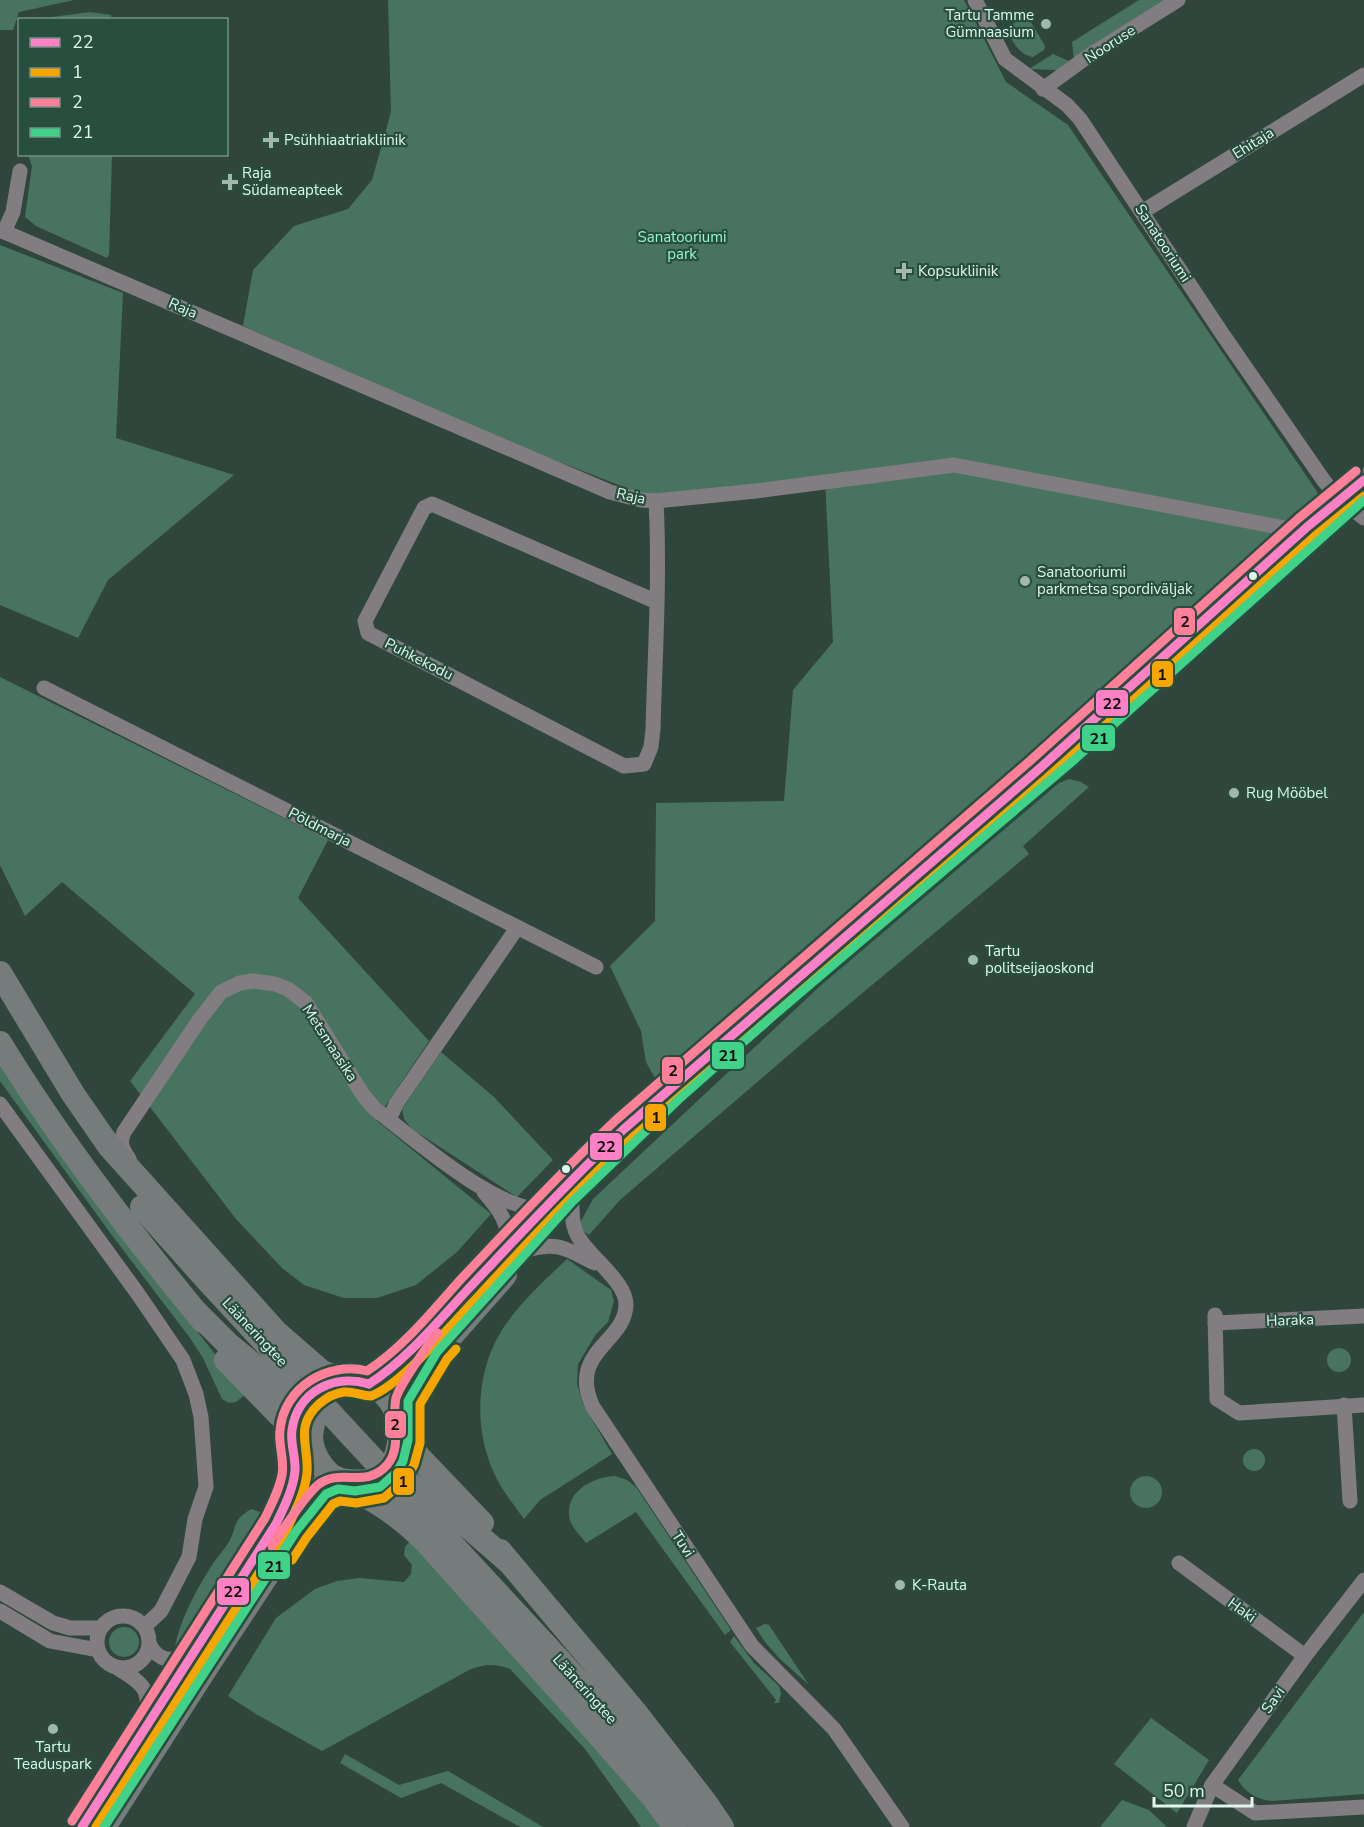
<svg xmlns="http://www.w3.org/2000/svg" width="1364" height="1827" viewBox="0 0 1364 1827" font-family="'Nunito Sans',sans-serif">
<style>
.green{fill:#497361}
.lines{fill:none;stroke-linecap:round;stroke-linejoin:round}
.minor{stroke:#827d80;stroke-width:15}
.trunk{stroke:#767c7b;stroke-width:24}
.trunk-bridge{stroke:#767c7b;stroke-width:24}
.bus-1-casing{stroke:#284e3f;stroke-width:14}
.bus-2-casing{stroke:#284e3f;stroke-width:14}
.bus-3-casing{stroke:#284e3f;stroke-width:14}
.bus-4-casing{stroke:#284e3f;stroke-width:14}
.bus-1{stroke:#ff80c5;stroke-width:9}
.bus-2{stroke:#f7a600;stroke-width:9}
.bus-3{stroke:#ff8098;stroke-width:9}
.bus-4{stroke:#40d288;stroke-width:9}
.poi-dot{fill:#a2b8ae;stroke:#284e3f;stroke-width:2}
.bus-dot{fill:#e0f5eb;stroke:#284e3f;stroke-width:2}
.labels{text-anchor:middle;stroke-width:4.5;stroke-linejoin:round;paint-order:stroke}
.poi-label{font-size:15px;fill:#e0f5eb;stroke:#284e3f;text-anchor:start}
.street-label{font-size:15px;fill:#e0f5eb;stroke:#284e3f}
.park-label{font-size:15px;fill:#92f5cc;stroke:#284e3f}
.line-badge{stroke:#284e3f;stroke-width:2}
.pale-badge-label{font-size:16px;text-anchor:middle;font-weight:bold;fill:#111}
</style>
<rect width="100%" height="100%" fill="#30463d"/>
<g class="green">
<path d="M0,0H74L19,12L13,30H0Z"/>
<path d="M388,0H964L1006,82L1068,125L1322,499C1279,537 1220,577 1187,624L937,847L665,1078L656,1080L646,1062L641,1031L610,966L655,921L656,803L784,801L793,690L833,642L825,479L647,496L498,438L243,326L253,270L294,226L348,209L372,180L391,112Z"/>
<path d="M1139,0H1169L1074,59L1072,42Z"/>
<path d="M90,12L111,15L112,19H37Z"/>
<path d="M1023,17L1029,19L1045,46L1044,50L1033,57C1020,55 1013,43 1008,32L1009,27Z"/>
<path d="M1053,54L1069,61L1057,70L1029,69Z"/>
<path d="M28,155H112L109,254L107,258L36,226L25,217L32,166Z"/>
<path d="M0,245L123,293L116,438L234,475L108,580L78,638L0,605Z"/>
<path d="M0,677L328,840L298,898L429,1041L376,1120L491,1214L457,1252L416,1285L377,1298H344L304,1285L282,1268L236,1219L130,1081L195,994L62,882L25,916L0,865Z"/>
<path d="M1069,779L1081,782L1089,787L1023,846L1029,854L805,1041L620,1200L589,1235L581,1229V1221L593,1199L819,987L1059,783Z"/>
<path d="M441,1052L494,1097L553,1160L517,1197L412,1129L404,1119L402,1109Z"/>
<path d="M0,1056L183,1313L246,1394L236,1402L229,1403L222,1399L203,1358L190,1338L111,1234L5,1088L0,1081Z"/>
<path d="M567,1259L611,1290L614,1301L608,1322L596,1334L578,1364L577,1384L583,1404L612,1454L540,1500L524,1519C513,1504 501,1489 494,1473C474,1430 476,1375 499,1335C516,1306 543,1282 567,1259Z"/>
<circle cx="1339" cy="1360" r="12"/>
<circle cx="1254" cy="1460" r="11"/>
<path d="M615,1476L627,1480L636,1487L731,1630L725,1635L636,1512L586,1543C580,1535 569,1525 569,1515C567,1490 594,1477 615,1476Z"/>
<circle cx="1146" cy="1492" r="16"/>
<path d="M251,1509L270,1515L249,1547L215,1589L191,1632L181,1647L174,1651C180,1619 195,1592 212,1565C217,1557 224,1550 229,1542C238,1524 232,1521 251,1509Z"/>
<path d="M412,1539L476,1605L663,1827H641L585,1749L510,1669C494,1663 484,1664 469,1670L322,1751L256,1714L228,1696L276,1618L315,1589L337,1581L359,1578L404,1582L411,1574L412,1565L404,1555L405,1547Z"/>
<path d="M1364,1612V1794L1272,1801C1257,1800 1245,1792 1238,1780Z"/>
<path d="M765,1624L769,1625L809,1685L779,1658L765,1642L756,1628Z"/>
<circle cx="124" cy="1642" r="15"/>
<path d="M734,1636L754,1663L779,1686L781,1693L779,1703H774L776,1700L730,1642Z"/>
<path d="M1151,1718L1209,1760L1177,1813L1114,1764Z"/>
<path d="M345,1754L399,1785L448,1771L543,1827H520L441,1783L401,1798L340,1763Z"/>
<path d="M1122,1800L1149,1810L1167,1827H1100Z"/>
</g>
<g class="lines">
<g class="minor">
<path d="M975,0L1005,59L1067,105L1080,119L1221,332L1324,481L1339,499L1364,518"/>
<path d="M1043,89L1087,57L1178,0"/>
<path d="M1142,212L1364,75"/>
<path d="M0,230L610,492L641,500L656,501L756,491L954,465L1290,529L1307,527"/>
<path d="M4,232L13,212L20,171"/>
<path d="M656,501C660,577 655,653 653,729L651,747L644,764L624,766L368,633L365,621L424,508L432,504L657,602"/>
<path d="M44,688L596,967"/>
<path d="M0,1104L138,1294L183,1360L196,1394L201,1417L206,1487L195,1519L189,1557L161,1611L145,1626"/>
<path d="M389,1120L396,1104L517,928"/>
<path d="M129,1159C122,1149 119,1143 124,1132L200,1019L221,992L240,983L253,981L275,984L288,989L306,1003L363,1095L375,1109C412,1137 498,1213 544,1209"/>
<path d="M484,1192C500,1210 508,1222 510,1247"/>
<path d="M572,1202C572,1215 572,1227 579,1238C591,1258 627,1283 626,1305C625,1343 567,1352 593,1407L752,1646L834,1729L902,1827"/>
<path d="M530,1249C559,1241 570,1251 595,1263"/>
<path d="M1215,1315L1217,1399L1239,1413L1364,1405"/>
<path d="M1215,1323L1364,1316"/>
<path d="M1344,1405L1350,1501"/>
<path d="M1179,1563L1305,1656"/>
<path d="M0,1592L53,1623L70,1628H101"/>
<path d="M0,1611L50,1641L98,1650"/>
<circle cx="123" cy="1642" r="26"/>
<path d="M150,1645C155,1656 167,1663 180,1657C183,1655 188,1649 191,1646"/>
<path d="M119,1669C146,1685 152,1692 144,1724"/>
<path d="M1212,1785L1255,1813L1364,1807"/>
<path d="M1194,1827L1212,1785L1305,1656L1364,1580"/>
</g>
<g class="trunk">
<path d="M0,973L73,1094L109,1146L276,1332L322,1372L342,1380"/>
<path d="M0,1043C60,1141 130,1232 203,1321"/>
<path d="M226,1360L292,1428"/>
<path d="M369,1384L383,1375L422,1339L576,1174L624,1129L1039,769L1307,527L1364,480"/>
<path d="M397,1415L398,1400L408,1380L437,1352L505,1275"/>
<path d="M408,1440L418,1456L482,1523"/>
<path d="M393,1466L405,1479L464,1523L510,1563"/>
<path d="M355,1491C382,1503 405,1521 426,1542L568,1700L653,1797L675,1827"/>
<path d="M500,1551L636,1713L705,1802L722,1827"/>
<path d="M560,1661L611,1718L703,1827"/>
<path d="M82,1827L276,1524C284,1508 292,1490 294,1472C297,1449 285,1427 301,1407C323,1379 367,1368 390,1401C407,1425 402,1475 368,1481C357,1482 341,1482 332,1476C320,1467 312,1452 311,1437C311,1431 314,1425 313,1419C312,1413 306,1409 302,1405L228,1344L194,1310"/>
<path d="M104,1827L206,1668L297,1530L314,1497L325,1483L334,1477"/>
</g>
<path class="trunk-bridge" d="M142,1207L208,1281L560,1661"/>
<defs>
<g id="bus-1">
<path d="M369,1384C408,1359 439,1320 471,1286C521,1233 571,1179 624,1129L1039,769L1307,527L1364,480"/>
<path d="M82,1827L276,1524C284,1507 293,1490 295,1471C296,1457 290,1444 292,1430C297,1392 334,1373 369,1384"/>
</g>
<g id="bus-2">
<path d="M292,1560L307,1537L333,1504L340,1501L356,1503L384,1498L406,1479L414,1465L420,1443V1404L447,1359L456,1349"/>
<path d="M96,1827L287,1529C295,1511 305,1493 307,1473C309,1445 294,1427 319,1404C326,1398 335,1393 344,1392C353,1391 362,1396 371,1396C402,1384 448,1328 472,1303C524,1247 576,1190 632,1138L1047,778L1315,536L1364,496"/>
</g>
<g id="bus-3">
<path d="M272,1546C282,1531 305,1495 319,1484C341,1468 366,1489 387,1465C403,1447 391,1420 396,1398C400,1385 428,1344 438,1333"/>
<path d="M72,1821L265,1518C272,1504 279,1490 282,1475C285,1460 278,1445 280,1430C284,1387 328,1361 367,1371C404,1347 433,1310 462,1278C513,1224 562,1171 616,1120L1031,760L1299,518L1356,471"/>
</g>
<path id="bus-4" d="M104,1827L297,1530L326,1494L338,1489L355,1491L380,1487L397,1472L403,1461L408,1440V1401L437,1352L572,1202L678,1100L774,1015L1075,759L1364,500"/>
</defs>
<use href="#bus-1" class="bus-1-casing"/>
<use href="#bus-2" class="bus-2-casing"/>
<use href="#bus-3" class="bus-3-casing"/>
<use href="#bus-4" class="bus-4-casing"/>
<use href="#bus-1" class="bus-1"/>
<use href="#bus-2" class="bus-2"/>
<use href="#bus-3" class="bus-3"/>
<use href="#bus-4" class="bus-4"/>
</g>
<g class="poi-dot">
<circle cx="1046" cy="24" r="6"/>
<path d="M268 131h6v6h6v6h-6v6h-6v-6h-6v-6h6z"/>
<path d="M227 173h6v6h6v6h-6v6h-6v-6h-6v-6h6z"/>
<path d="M901 262h6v6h6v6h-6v6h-6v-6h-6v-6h6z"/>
<circle cx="1025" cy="581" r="6"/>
<circle cx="1234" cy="793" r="6"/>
<circle cx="973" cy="960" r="6"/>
<circle cx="900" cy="1585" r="6"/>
<circle cx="53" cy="1729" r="6"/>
</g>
<g class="bus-dot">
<circle cx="1253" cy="576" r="5"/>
<circle cx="566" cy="1169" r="5"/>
</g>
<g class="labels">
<g class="poi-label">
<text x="1034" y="20" text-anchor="end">Tartu Tamme<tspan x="1034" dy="17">Gümnaasium</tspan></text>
<text x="284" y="145">Psühhiaatriakliinik</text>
<text x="242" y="178">Raja<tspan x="242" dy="17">Südameapteek</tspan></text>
<text x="918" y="276">Kopsukliinik</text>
<text x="1037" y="577">Sanatooriumi<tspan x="1037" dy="17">parkmetsa spordiväljak</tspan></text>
<text x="1246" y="798">Rug Mööbel</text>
<text x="985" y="956">Tartu<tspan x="985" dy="17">politseijaoskond</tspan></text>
<text x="912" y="1590">K-Rauta</text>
<text x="53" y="1752" text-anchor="middle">Tartu<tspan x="53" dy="17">Teaduspark</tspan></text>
</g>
<g class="street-label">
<text transform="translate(1110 44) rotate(-33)" y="5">Nooruse</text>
<text transform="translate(1253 143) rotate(-32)" y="5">Ehitaja</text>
<text transform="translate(1163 243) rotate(57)" y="5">Sanatooriumi</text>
<text transform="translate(183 308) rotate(23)" y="5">Raja</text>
<text transform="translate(631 496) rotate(12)" y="5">Raja</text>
<text transform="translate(419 659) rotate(27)" y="5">Puhkekodu</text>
<text transform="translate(320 827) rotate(27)" y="5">Põldmarja</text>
<text transform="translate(330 1043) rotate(57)" y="5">Metsmaasika</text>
<text transform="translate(1290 1320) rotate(-2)" y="5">Haraka</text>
<text transform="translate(255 1332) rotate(47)" y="5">Lääneringtee</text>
<text transform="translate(683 1544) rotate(57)" y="5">Tuvi</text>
<text transform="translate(1242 1610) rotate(36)" y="5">Haki</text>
<text transform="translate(585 1689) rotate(48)" y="5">Lääneringtee</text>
<text transform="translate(1273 1700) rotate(-54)" y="5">Savi</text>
</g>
<g class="park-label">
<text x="682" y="242">Sanatooriumi<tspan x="682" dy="17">park</tspan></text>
</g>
</g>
<g class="line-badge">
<rect x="1173" y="607" width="23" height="29" rx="6" fill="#ff8098"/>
<rect x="1151" y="660" width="23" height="28" rx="6" fill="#f7a600"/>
<rect x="1095" y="689" width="34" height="28" rx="6" fill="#ff80c5"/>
<rect x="1081" y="724" width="35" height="28" rx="6" fill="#40d288"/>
<rect x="711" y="1041" width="34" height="29" rx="6" fill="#40d288"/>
<rect x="661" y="1056" width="23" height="29" rx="6" fill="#ff8098"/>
<rect x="644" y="1103" width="23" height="29" rx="6" fill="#f7a600"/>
<rect x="589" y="1132" width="34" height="29" rx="6" fill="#ff80c5"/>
<rect x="384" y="1410" width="23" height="29" rx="6" fill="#ff8098"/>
<rect x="392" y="1467" width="23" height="29" rx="6" fill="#f7a600"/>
<rect x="257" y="1551" width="34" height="29" rx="6" fill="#40d288"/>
<rect x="216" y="1577" width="34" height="29" rx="6" fill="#ff80c5"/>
</g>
<g class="pale-badge-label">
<text x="1185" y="627">2</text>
<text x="1162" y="680">1</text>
<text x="1112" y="709">22</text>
<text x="1099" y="744">21</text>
<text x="728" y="1061">21</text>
<text x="673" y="1076">2</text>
<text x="656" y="1123">1</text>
<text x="606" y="1152">22</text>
<text x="395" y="1430">2</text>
<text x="403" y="1487">1</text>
<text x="274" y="1572">21</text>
<text x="233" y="1597">22</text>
</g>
<rect x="18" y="18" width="210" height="138" fill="#284e3f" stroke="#729184" stroke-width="1.5"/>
<rect x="30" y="38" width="30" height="9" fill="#ff80c5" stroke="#729184" stroke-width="1.5"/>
<text x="72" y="48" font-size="18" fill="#e0f5eb">22</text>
<rect x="30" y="68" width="30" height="9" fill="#f7a600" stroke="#729184" stroke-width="1.5"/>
<text x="72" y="78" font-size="18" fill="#e0f5eb">1</text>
<rect x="30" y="98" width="30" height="9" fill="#ff8098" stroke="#729184" stroke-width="1.5"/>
<text x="72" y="108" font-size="18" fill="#e0f5eb">2</text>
<rect x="30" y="128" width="30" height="9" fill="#40d288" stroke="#729184" stroke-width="1.5"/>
<text x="72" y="138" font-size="18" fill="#e0f5eb">21</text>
<path d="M1154 1797v9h98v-9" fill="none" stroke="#e0f5eb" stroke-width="3"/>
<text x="1163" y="1797" font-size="18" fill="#e0f5eb" stroke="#284e3f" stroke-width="4.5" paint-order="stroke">50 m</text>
</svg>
